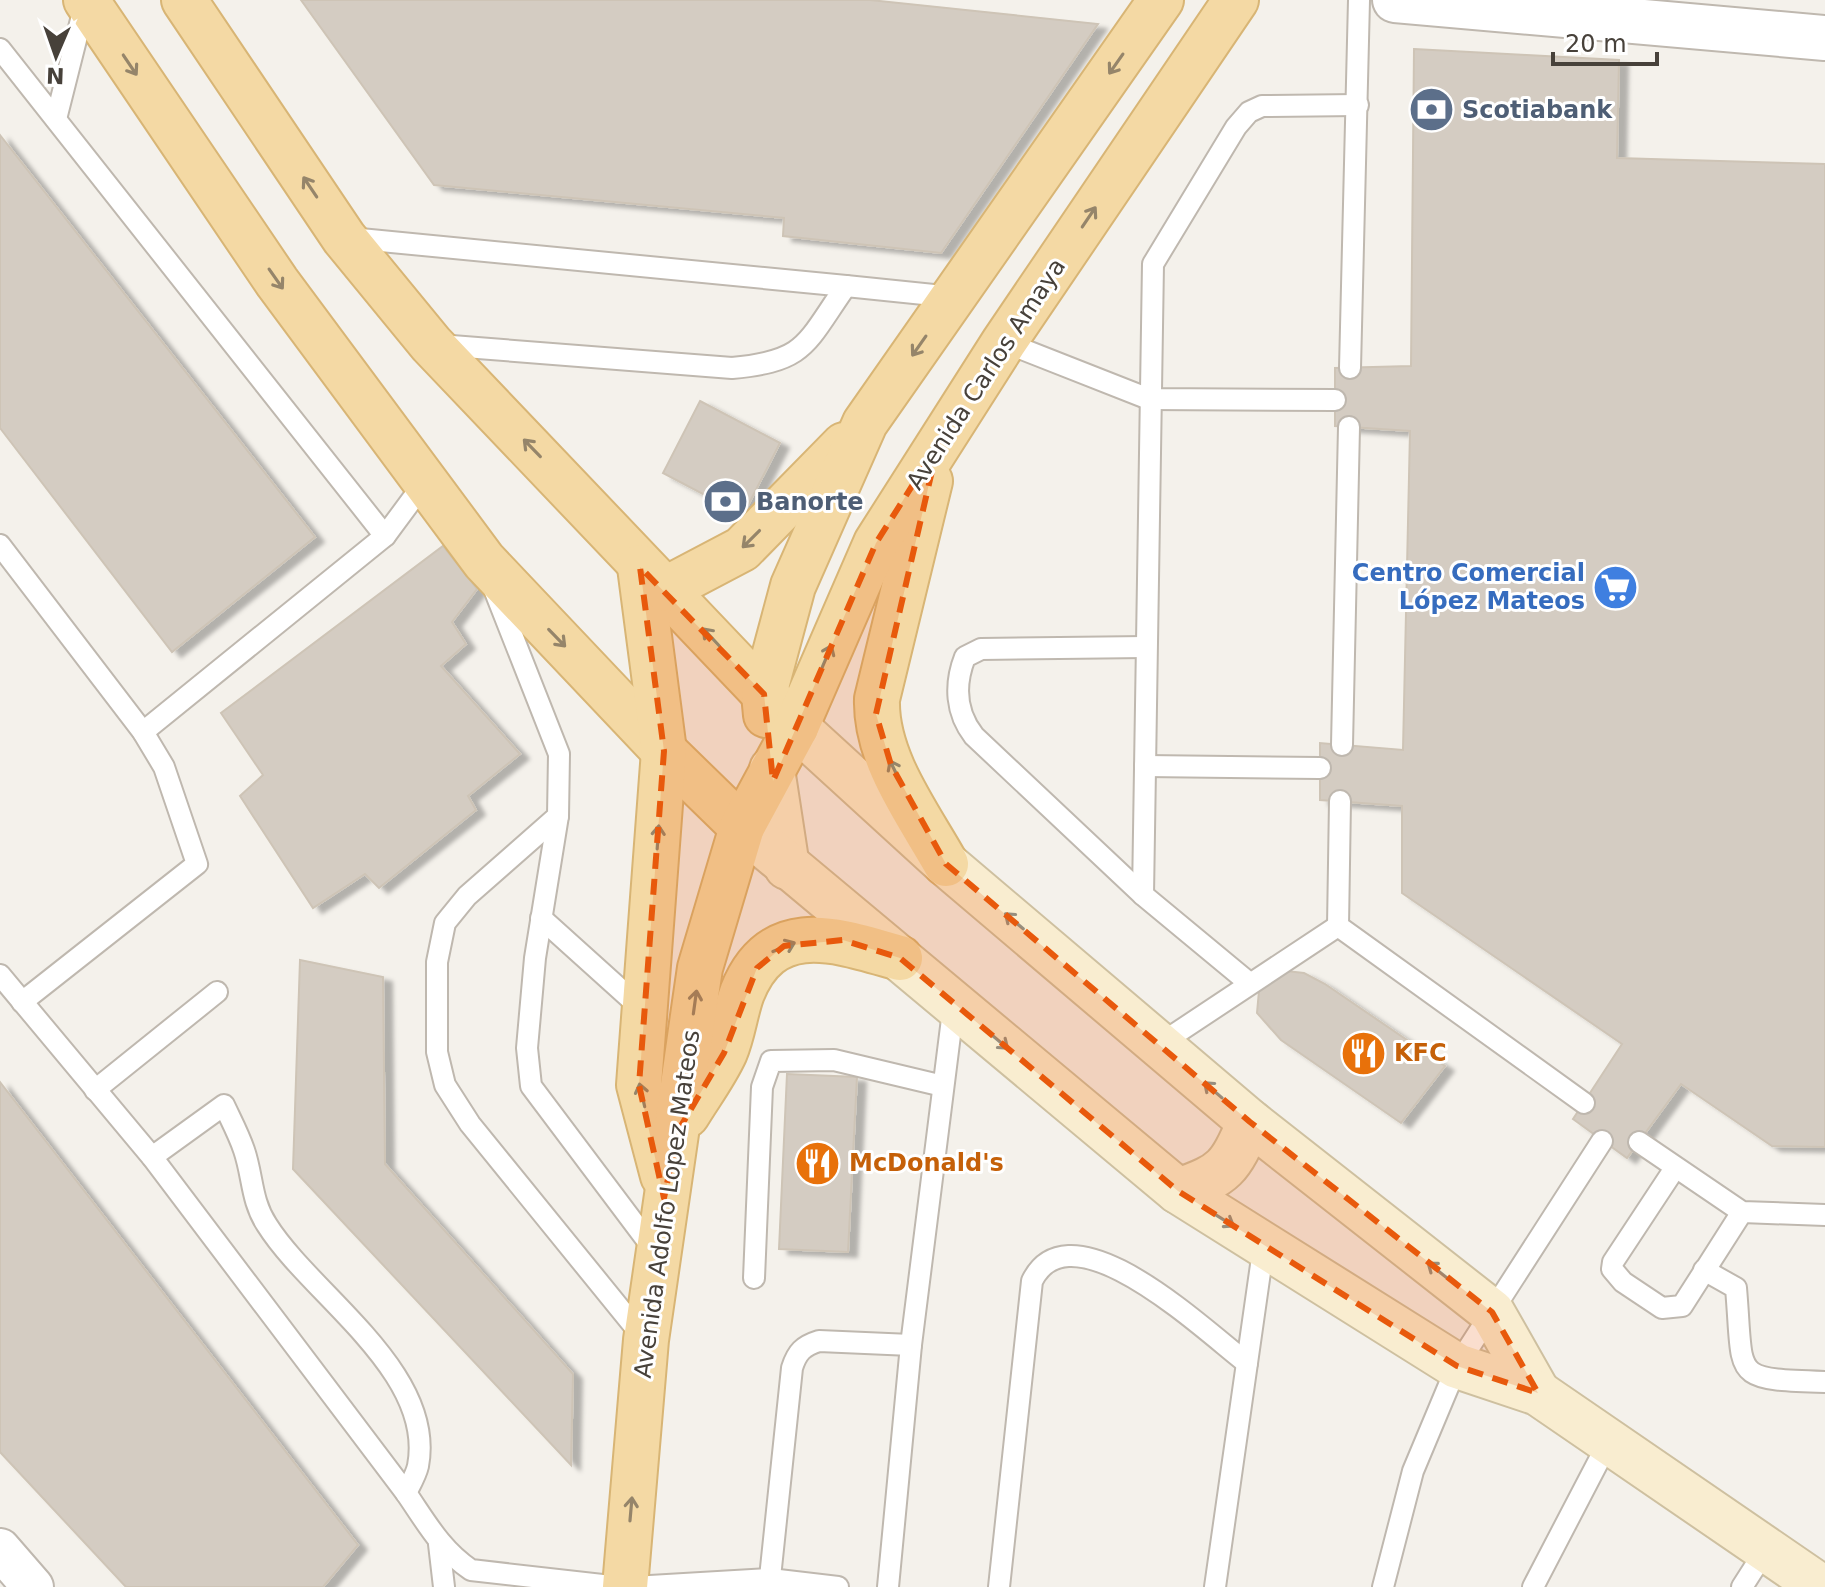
<svg xmlns="http://www.w3.org/2000/svg" width="1825" height="1587" viewBox="0 0 1825 1587" font-family="'DejaVu Sans',sans-serif">
<style>
.building{fill:#d4ccc2;stroke:#cec4b6;stroke-width:2;filter:url(#shadow)}
.lines{fill:none;stroke-linecap:round;stroke-linejoin:round}
.service-casing{stroke:#bfb8af;stroke-width:24}
.minor-casing{stroke:#bfb8af;stroke-width:44}
.tertiary-casing{stroke:#bfb8af;stroke-width:48}
.secondary-casing{stroke:#cec0a0;stroke-width:48}
.primary-casing{stroke:#d8b575;stroke-width:48}
.service{stroke:#fff;stroke-width:20}
.minor{stroke:#fff;stroke-width:40}
.tertiary{stroke:#fff;stroke-width:44}
.secondary{stroke:#f9edd0;stroke-width:44}
.primary{stroke:#f4d9a4;stroke-width:44}
.oneway{stroke:#95856a}
.oneway2{stroke:#978e7e}
.marked{fill:#e8590c;fill-opacity:0.2;stroke:#e8590c;stroke-width:6;stroke-dasharray:16 10;stroke-linejoin:round}
.labels{text-anchor:middle;stroke-width:6;stroke-linejoin:round;paint-order:stroke}
.service-label{font-size:24px;font-weight:bold;fill:#4e5e75;stroke:#fff;text-anchor:start}
.street-label{font-size:24px;fill:#47413a;stroke:#fff}
.shop-label{font-size:24px;font-weight:bold;fill:#366cbe;stroke:#fff;text-anchor:end}
.food-label{font-size:24px;font-weight:bold;fill:#c56008;stroke:#fff;text-anchor:start}
</style>
<defs>
<filter id="shadow"><feDropShadow dx="9" dy="5" stdDeviation="2" flood-color="#0004"/></filter>
</defs>
<rect width="100%" height="100%" fill="#f4f1eb"/>
<g class="building">
<path d="M301,0H870L1098,24L941,253L783,236L784,218L434,185Z"/>
<path d="M1414,49L1619,60L1617,158L1825,164V1147L1772,1146L1681,1084L1627,1158L1573,1119L1622,1044L1402,893V806L1320,800V743L1403,750L1410,431L1335,426V368L1411,366Z"/>
<path d="M0,135L315,537L172,652L0,428Z"/>
<path d="M700,401L780,443L743,515L663,473Z"/>
<path d="M443,546L477,589L452,622L466,644L441,666L520,754L468,796L476,810L379,888L365,874L313,908L240,796L263,775L221,713Z"/>
<path d="M300,960L383,977L385,1164L573,1374L571,1465L293,1169Z"/>
<path d="M1286,971L1304,973L1325,984L1445,1066L1401,1123L1281,1040L1257,1013L1259,991L1269,978Z"/>
<path d="M787,1074L857,1077L848,1252L779,1249Z"/>
<path d="M0,1082L358,1545L323,1587H126L0,1452Z"/>
</g>
<g class="lines">
<defs>
<g id="service">
<path d="M0,49L385,536"/>
<path d="M56,119L85,4"/>
<path d="M350,238L846,286C805,344 807,361 732,368L439,345"/>
<path d="M846,286L953,297"/>
<path d="M1004,342L1149,399L1335,400"/>
<path d="M1350,368L1359,0"/>
<path d="M0,545L143,732L164,767L197,864L22,1002"/>
<path d="M494,589L559,754L558,816L467,896L445,923L437,962V1052L445,1085L470,1124L643,1337"/>
<path d="M1146,647L981,649L965,657C954,685 956,713 974,736L1143,895L1248,982"/>
<path d="M143,732L385,536L425,482"/>
<path d="M1342,745L1349,427"/>
<path d="M1145,766L1320,768"/>
<path d="M1340,801L1338,926L1584,1103"/>
<path d="M558,816L535,958L527,1048L531,1086L655,1251"/>
<path d="M1143,895L1153,264L1236,127L1249,112L1262,106L1358,105"/>
<path d="M541,918L642,1009"/>
<path d="M0,975L152,1157L406,1493C426,1522 441,1550 471,1570L620,1587"/>
<path d="M1160,1044L1338,926"/>
<path d="M95,1090L217,992"/>
<path d="M1639,1142L1742,1212L1825,1215"/>
<path d="M152,1157L224,1105C231,1120 239,1135 244,1150C253,1176 251,1201 267,1225C311,1295 436,1372 418,1466C416,1475 410,1485 406,1493"/>
<path d="M1675,1168L1613,1262L1612,1269L1623,1282L1662,1308L1682,1306L1742,1212"/>
<path d="M1704,1270L1736,1288C1744,1379 1729,1379 1825,1382"/>
<path d="M754,1278L762,1087L771,1061L834,1060L943,1086"/>
<path d="M439,1544L444,1587"/>
<path d="M633,1587L770,1579L838,1587"/>
<path d="M769,1587L792,1368C797,1352 803,1346 819,1341L911,1345"/>
<path d="M888,1587L911,1345L954,1003"/>
<path d="M999,1587L1032,1281C1071,1202 1206,1332 1247,1363"/>
<path d="M1215,1587L1264,1244"/>
<path d="M1383,1587L1413,1471L1457,1366L1602,1141"/>
<path d="M1533,1587L1608,1443"/>
<path d="M1742,1587L1765,1551"/>
</g>
<path id="minor" d="M0,1549L33,1587"/>
<path id="tertiary" d="M1395,0L1825,38"/>
<g id="secondary">
<path d="M796,727L946,864L1250,1122L1492,1312L1538,1393"/>
<path d="M772,769L787,867"/>
<path d="M742,827L1178,1191L1457,1366L1538,1393L1821,1587"/>
<path d="M1178,1191C1226,1174 1229,1169 1250,1122"/>
</g>
<g id="primary">
<path d="M86,0L277,282L484,561L664,751L742,827"/>
<path d="M184,0L344,238L431,344L796,727"/>
<path d="M930,481L877,699C875,758 918,814 946,864"/>
<path d="M640,567L664,751L639,1085L663,1176"/>
<path d="M666,589L742,549L844,445"/>
<path d="M766,715L764,694L793,586L865,423L1161,0"/>
<path d="M687,1115C699,1095 715,1074 725,1052C733,1033 735,1012 742,993C773,915 839,941 900,958"/>
<path d="M625,1587L646,1340L700,968L742,827L796,727L876,543L1004,342L1236,0"/>
</g>
</defs>
<use href="#service" class="service-casing"/>
<use href="#minor" class="minor-casing"/>
<use href="#tertiary" class="tertiary-casing"/>
<use href="#secondary" class="secondary-casing"/>
<use href="#primary" class="primary-casing"/>
<use href="#service" class="service"/>
<use href="#minor" class="minor"/>
<use href="#tertiary" class="tertiary"/>
<use href="#secondary" class="secondary"/>
<use href="#primary" class="primary"/>
</g>
<defs><path id="oneway-shaft" d="M-6 0H5M1.5-3L5.5 0L1.5 3" fill="none" stroke-width="1.6" stroke-linecap="round" stroke-linejoin="round" transform="scale(2)"/></defs>
<g class="oneway">
<use href="#oneway-shaft" transform="translate(1116 64) rotate(125)"/>
<use href="#oneway-shaft" transform="translate(130 65) rotate(56)"/>
<use href="#oneway-shaft" transform="translate(310 187) rotate(-124)"/>
<use href="#oneway-shaft" transform="translate(1089 217) rotate(-56)"/>
<use href="#oneway-shaft" transform="translate(276 279) rotate(55)"/>
<use href="#oneway-shaft" transform="translate(919 346) rotate(125)"/>
<use href="#oneway-shaft" transform="translate(532 448) rotate(-134)"/>
<use href="#oneway-shaft" transform="translate(751 539) rotate(135)"/>
<use href="#oneway-shaft" transform="translate(711 637) rotate(-133)"/>
<use href="#oneway-shaft" transform="translate(557 638) rotate(46)"/>
<use href="#oneway-shaft" transform="translate(827 656) rotate(-67)"/>
<use href="#oneway-shaft" transform="translate(895 771) rotate(-116)"/>
<use href="#oneway-shaft" transform="translate(658 837) rotate(-86)"/>
<use href="#oneway-shaft" transform="translate(784 947) rotate(-22)"/>
<use href="#oneway-shaft" transform="translate(695 1002) rotate(-82)"/>
<use href="#oneway-shaft" transform="translate(642 1095) rotate(-103)"/>
<use href="#oneway-shaft" transform="translate(631 1509) rotate(-85)"/>
</g>
<g class="oneway2">
<use href="#oneway-shaft" transform="translate(1014 921) rotate(-140)"/>
<use href="#oneway-shaft" transform="translate(999 1041) rotate(40)"/>
<use href="#oneway-shaft" transform="translate(1213 1090) rotate(-139)"/>
<use href="#oneway-shaft" transform="translate(1224 1220) rotate(32)"/>
<use href="#oneway-shaft" transform="translate(1437 1270) rotate(-142)"/>
</g>
<path class="marked" d="M938,445L876,714L891,765L946,864L1250,1122L1492,1312L1538,1393L1457,1366L1178,1191L900,958L843,940L784,946L757,968L724,1053L678,1131L664,1198L639,1085L664,751L640,567L764,694L773,781L876,543Z"/>
<defs>
<symbol id="bank-disc" viewBox="-11 -11 22 22"><circle r="9.5" fill="#5c6f8a" stroke="#fff"/><path d="M-6-4H6V4H-6ZM0-2.3a2.3 2.3 0 1 0 0 4.6a2.3 2.3 0 1 0 0-4.6Z" fill="#fff"/></symbol>
<symbol id="supermarket-disc" viewBox="-11 -11 22 22"><circle r="9.5" fill="#3f7fe0" stroke="#fff"/><path d="M-6-5.5h2.5l.6 2H6L4.5 2H-2.5L-4.4-4H-6ZM-1.5 3.2a1.3 1.3 0 1 0 .1 0ZM3 3.2a1.3 1.3 0 1 0 .1 0Z" fill="#fff"/></symbol>
<symbol id="restaurant-disc" viewBox="-11 -11 22 22"><circle r="9.5" fill="#e8710a" stroke="#fff"/><path d="M-5-6h1v4h1v-4h1v4h1v-4h1v5L-1.5 .5V6h-2V.5L-5-1ZM5-6V6H3V1.5H1.5Q1.5-4 5-6Z" fill="#fff"/></symbol>
</defs>
<g fill-rule="evenodd">
<use href="#bank-disc" x="1406" y="84" width="51" height="51"/>
<use href="#bank-disc" x="700" y="476" width="51" height="51"/>
<use href="#supermarket-disc" x="1590" y="562" width="51" height="51"/>
<use href="#restaurant-disc" x="1338" y="1028" width="51" height="51"/>
<use href="#restaurant-disc" x="792" y="1138" width="51" height="51"/>
</g>
<g class="labels">
<g class="service-label">
<text x="1462" y="118">Scotiabank</text>
<text x="756" y="510">Banorte</text>
</g>
<g class="street-label">
<text transform="translate(986 374) rotate(-57)" y="8">Avenida Carlos Amaya</text>
<text transform="translate(667 1204) rotate(-82)" y="8">Avenida Adolfo Lopez Mateos</text>
</g>
<g class="shop-label">
<text x="1585" y="581">Centro Comercial<tspan x="1585" dy="28">López Mateos</tspan></text>
</g>
<g class="food-label">
<text x="1394" y="1061">KFC</text>
<text x="849" y="1171">McDonald's</text>
</g>
</g>
<g transform="translate(56 56) rotate(182)" stroke="#ffffff" stroke-width="6" paint-order="stroke">
<path d="M0-6L14 30L0 20L-14 30Z" fill="#47413a"/>
<text y="-12" font-size="22" font-weight="bold" text-anchor="middle" fill="#47413a">N</text>
</g>
<path d="M1553 52v12h104v-12" fill="none" stroke="#47413a" stroke-width="4"/>
<text x="1565" y="52" font-size="24" fill="#47413a" stroke="#ffffff" stroke-width="6" paint-order="stroke">20 m</text>
</svg>
